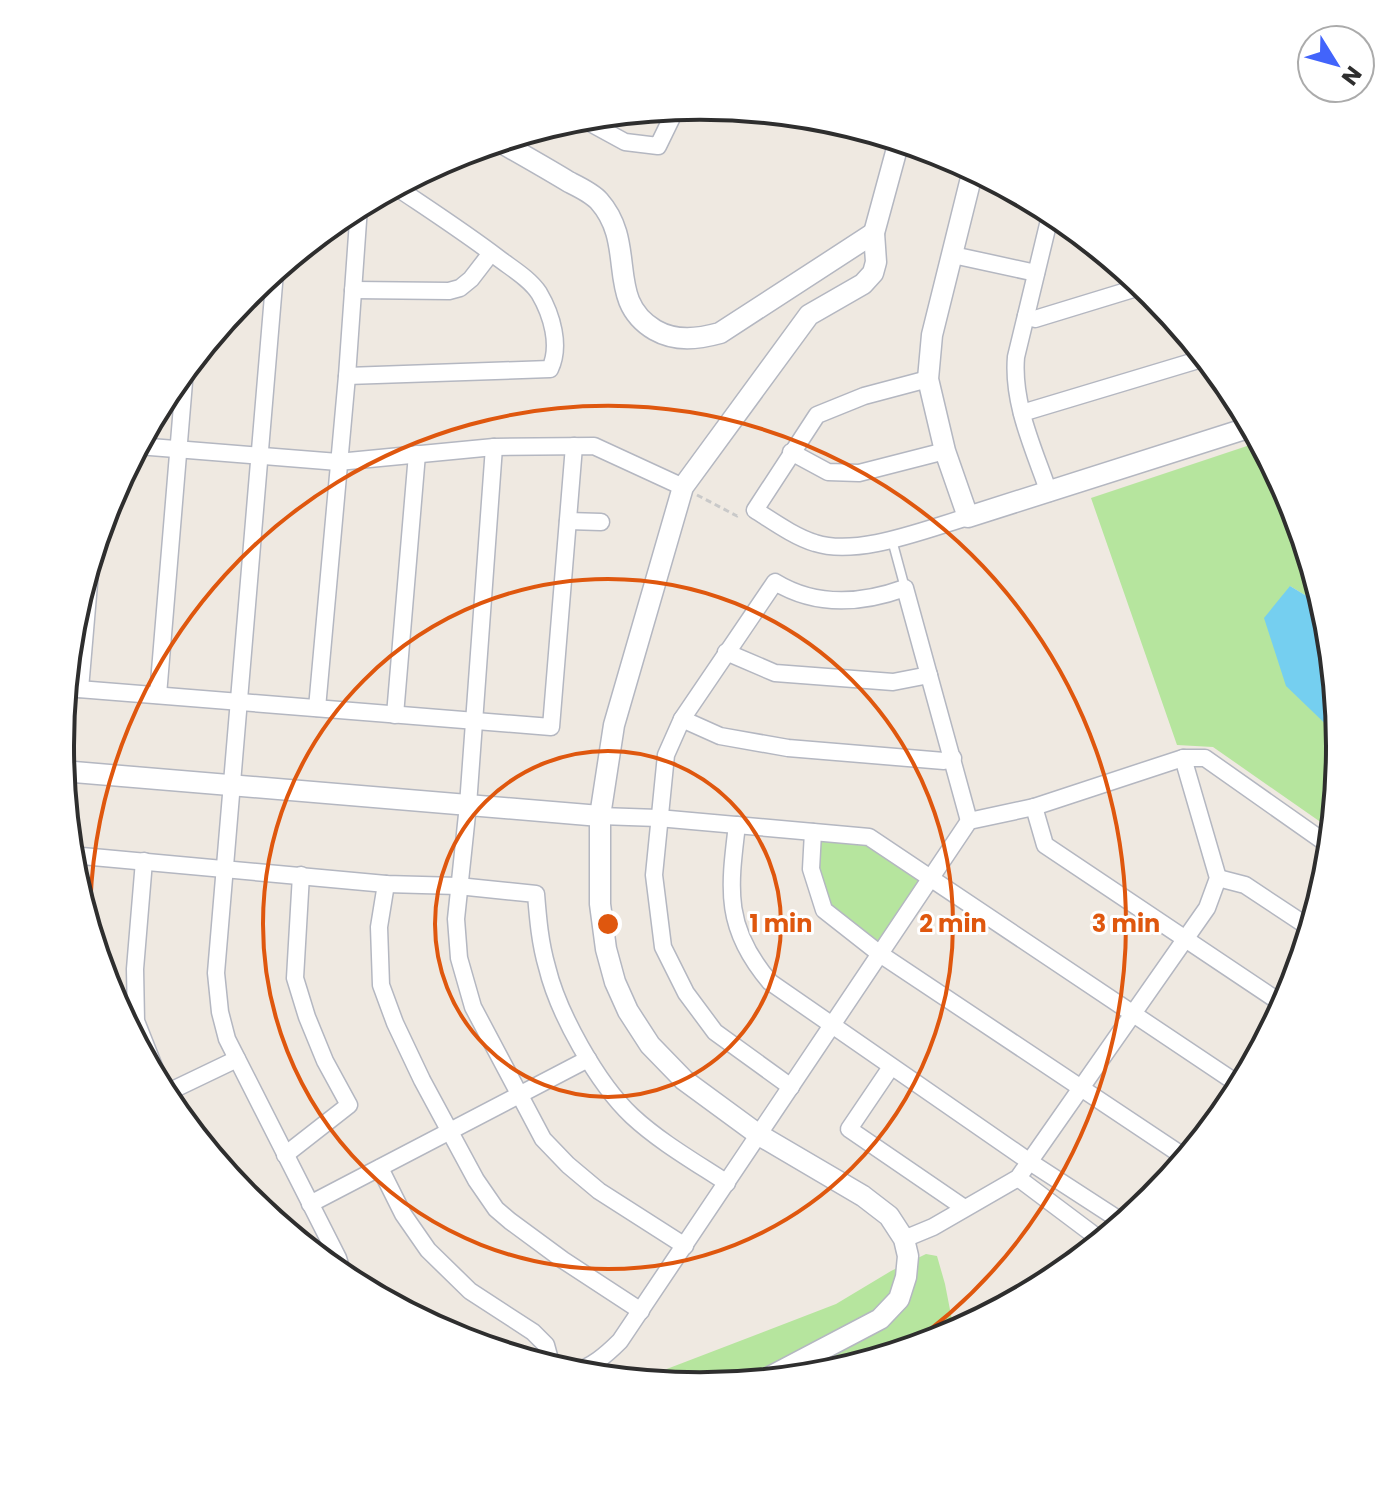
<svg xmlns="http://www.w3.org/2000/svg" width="1400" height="1493" viewBox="0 0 1400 1493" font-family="Poppins,sans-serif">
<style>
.green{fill:#b6e59e}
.water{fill:#75cff0}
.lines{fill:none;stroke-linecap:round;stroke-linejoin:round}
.service-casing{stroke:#b4b7c1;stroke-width:11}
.minor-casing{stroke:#b4b7c1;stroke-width:19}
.tertiary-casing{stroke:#b4b7c1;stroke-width:23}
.path{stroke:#c9c9c9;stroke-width:3;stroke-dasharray:6 4;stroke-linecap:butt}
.service{stroke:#fff;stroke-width:8}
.minor{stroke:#fff;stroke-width:16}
.tertiary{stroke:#fff;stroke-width:20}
.ring{fill:none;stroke:#df570e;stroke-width:4}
.rim{fill:none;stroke:#2e2e2e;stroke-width:4}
.centre{fill:#df570e;stroke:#fff;stroke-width:4}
.ring-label{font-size:24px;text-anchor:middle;font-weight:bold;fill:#df570e;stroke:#fff;stroke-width:6;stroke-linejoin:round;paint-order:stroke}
</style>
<rect width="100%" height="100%" fill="#efe9e1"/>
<g class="green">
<path d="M1259,442L1291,502L1323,606L1290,586L1330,727L1339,737L1332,830L1213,747L1177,745L1091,498Z"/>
<path d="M823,838L862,843L872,847L923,882L881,944H876C834,911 817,901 818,844Z"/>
<path d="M926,1254L937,1256L945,1284L952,1320L960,1329L944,1338L824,1374L700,1386L638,1380L836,1304L891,1271Z"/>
</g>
<path class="water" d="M1290,586L1323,606L1328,622L1339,737L1286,686L1264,618Z"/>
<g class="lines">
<defs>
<path id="service" d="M892,540L905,588"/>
<g id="minor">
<path d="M581,118L625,142L658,146L676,109"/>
<path d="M953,255L1036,273"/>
<path d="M275,272L216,973L220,1012L227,1039L338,1258L344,1278"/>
<path d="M353,290L449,291L460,288L471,279L491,253"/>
<path d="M1026,316L1035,319L1143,286"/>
<path d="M347,376L550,369C561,346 552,315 539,293C529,278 511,268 497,257C464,232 430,210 396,187"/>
<path d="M928,379L864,396L817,415L755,510C774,522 795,537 815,543C858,557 926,529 968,517"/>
<path d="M1022,413L1205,358"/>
<path d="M138,446L338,462L494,447L594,446L683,487"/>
<path d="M494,447L468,805L456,919L459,958L473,1007L543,1139L568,1165L599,1191L685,1246"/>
<path d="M791,452L828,472L859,473L945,451"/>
<path d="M1049,493C1034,449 1012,404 1016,357L1051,212"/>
<path d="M568,521L601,522"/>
<path d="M726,652L775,673L893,682L929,675"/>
<path d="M66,688L551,727L574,446"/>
<path d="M80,689L91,560"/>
<path d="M158,695L185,370"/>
<path d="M317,708L347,376L359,207"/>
<path d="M395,715L417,454"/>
<path d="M682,719L720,736L788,748L944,761L953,758"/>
<path d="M1034,807L1045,845L1284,1005"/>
<path d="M600,816L658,818L869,837L1241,1086"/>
<path d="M737,825C729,890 724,928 770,982L1030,1162L1124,1223"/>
<path d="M813,832L811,869L824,910L880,954L1186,1158"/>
<path d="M71,855L386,884L458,886L536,894C538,919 540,943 547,967C558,1013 597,1083 632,1116C660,1142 695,1162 727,1183"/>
<path d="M144,861L135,969L136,1021L168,1102"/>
<path d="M1218,878L1245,885L1310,928"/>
<path d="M386,884L379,927L381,985L395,1023L422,1080L476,1180L496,1209L510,1221L563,1260L641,1311"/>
<path d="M891,1067L849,1129L963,1207"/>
<path d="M791,1087L715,1032L686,993L663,947L654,875L666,755L682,719L775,582C816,607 861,604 905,588L969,821"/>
<path d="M164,1094L237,1059"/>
<path d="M285,1155L349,1105L325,1061L307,1017L295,978L301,875"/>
<path d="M380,1168L403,1214L428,1250L470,1291L533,1332L546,1345L552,1367"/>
<path d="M1018,1178L1102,1241"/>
<path d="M310,1204L588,1059"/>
<path d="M904,1239L933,1227L1018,1178L1207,908L1218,878L1183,758"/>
<path d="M572,1373C592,1367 606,1355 620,1341L969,821L1034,807L1183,758H1205L1330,846"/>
</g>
<g id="tertiary">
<path d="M500,142C523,155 546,168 569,182C579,187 592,193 599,201C638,245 604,300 655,330C676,342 698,339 720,333L874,233"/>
<path d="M973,170L932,335L928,379L945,451L968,517L1251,427"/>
<path d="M62,771L600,816"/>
<path d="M764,1380L880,1319L899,1299L906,1277L908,1256L904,1239L889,1216L863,1196L759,1135L684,1080L650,1045L628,1011L615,982L606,949L600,904V816L614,725L683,487L809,315L863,284L873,273L876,262L874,233L899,141"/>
</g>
</defs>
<use href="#service" class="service-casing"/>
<use href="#minor" class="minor-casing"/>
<use href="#tertiary" class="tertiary-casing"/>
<path class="path" d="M697,495L737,516L740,515"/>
<use href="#service" class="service"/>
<use href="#minor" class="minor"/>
<use href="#tertiary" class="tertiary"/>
</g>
<g class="ring">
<circle cx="608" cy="924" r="173"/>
<circle cx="608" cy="924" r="345"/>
<path d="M90 929A518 518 0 1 1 901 1351"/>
</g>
<path d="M0 0H1400V1493H0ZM74 746a626 626 0 1 1 1252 0a626 626 0 1 1-1252 0Z" fill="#fff" fill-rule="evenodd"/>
<path class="rim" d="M74 746a626 626 0 1 1 1252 0a626 626 0 1 1-1252 0Z"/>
<circle cx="608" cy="924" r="12" class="centre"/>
<g class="ring-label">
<text x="781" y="932">1 min</text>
<text x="953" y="932">2 min</text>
<text x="1126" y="932">3 min</text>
</g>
<g transform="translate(1336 64) rotate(127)"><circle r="38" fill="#ffffff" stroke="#ababab" stroke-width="2"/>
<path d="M0-6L14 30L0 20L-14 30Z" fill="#4264fb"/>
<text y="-12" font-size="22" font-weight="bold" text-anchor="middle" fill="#2e2e2e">N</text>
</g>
</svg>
